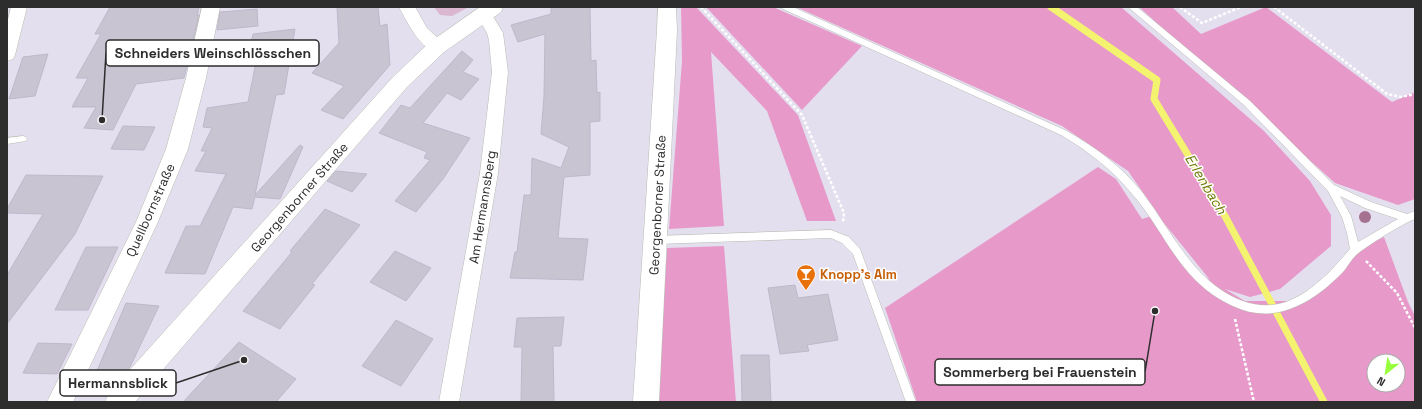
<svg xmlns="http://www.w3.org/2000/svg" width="1422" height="409" viewBox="0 0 1422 409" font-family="'Space Grotesk',sans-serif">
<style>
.green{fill:#e79aca;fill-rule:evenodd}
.cemetery{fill:#dab6d1}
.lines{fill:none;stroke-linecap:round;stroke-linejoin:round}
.stream{stroke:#f4f36f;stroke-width:7}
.building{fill:#c8c4d2;stroke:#bfb8cb}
.service-casing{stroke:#b6bdaf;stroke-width:1}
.minor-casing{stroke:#b6bdaf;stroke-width:1}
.secondary-casing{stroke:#b6bdaf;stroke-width:1}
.path{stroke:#fff;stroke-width:2.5;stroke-dasharray:3 2;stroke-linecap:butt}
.service{fill:#fff;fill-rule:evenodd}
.minor{fill:#fff;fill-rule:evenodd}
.secondary{fill:#fff;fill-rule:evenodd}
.tree{fill:#a47290}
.labels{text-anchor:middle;stroke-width:3;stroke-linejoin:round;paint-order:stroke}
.street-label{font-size:13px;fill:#2d2d2d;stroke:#fff}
.food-label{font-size:13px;font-weight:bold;fill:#c56008;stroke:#fff;text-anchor:start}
.water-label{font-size:14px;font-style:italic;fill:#727a0a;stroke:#fff}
.leader{fill:none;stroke:#2d2d2d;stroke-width:1.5}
.callout-dot{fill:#2d2d2d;stroke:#fff;stroke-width:1.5}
.callout{fill:#fff;stroke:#2d2d2d;stroke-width:1.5}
.callout-label{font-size:14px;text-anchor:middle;font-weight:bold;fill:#2d2d2d}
</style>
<rect width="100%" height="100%" fill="#e4dfef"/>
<g class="green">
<path d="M681,7H696L798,115L836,221H807L767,111L711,52L724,226L669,229L682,61Z"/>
<path d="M706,7H773L862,46L802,110Z"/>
<path d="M796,7H1121L1264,131L1310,181L1331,215V246L1280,289L1250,297L1225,289L1245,301H1298L1353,252L1384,237L1408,302L1415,316V402H917L885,308L1098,167L1116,179L1142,219L1158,214L1128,171L1062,126ZM1164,223L1210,280L1196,272ZM1374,361H1398V385H1374Z"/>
<path d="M1139,7H1172L1201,34L1266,7L1392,102L1415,92V199L1398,205L1335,183Z"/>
<path d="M724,246L736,402H657L667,248Z"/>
</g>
<path class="cemetery" d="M434,7H469L452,16L440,15Z"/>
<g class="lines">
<path class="stream" d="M1051,7L1157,80L1154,99L1225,216L1324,402"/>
</g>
<g class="building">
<path d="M110,7H199L197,16L199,15L184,78L136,84L113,130L84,128L96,107H72L88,78H76L101,34H95Z"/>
<path d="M337,7H378L380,26L387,24L390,65L343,119L321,110L344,86L312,73L339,43Z"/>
<path d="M551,7H590L591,61L596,60L597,93L600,92V121L590,122V175L564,177L558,238L588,239L583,280L510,278L515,252H517L524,195H531L532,158L561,168L569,147L541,134L544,96L545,34L518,42L511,25L551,14Z"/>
<path d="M257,9L258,26L217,30L220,12Z"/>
<path d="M295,29L284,94L276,95L255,195L300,145L303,147L280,199L255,197L252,209L233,207L205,274L165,273L186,226H200L226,174L195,171L206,151H201L212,128L203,127L207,108L248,102L257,57L248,58L253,34Z"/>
<path d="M462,51L473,60L463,72L479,79L461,100L447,93L423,123L470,138L443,179L416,212L395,201L430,160L424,158L427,152L379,133L401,105L410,108Z"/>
<path d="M48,54L35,96L9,99L23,57Z"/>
<path d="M123,126L155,127L144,150L111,149Z"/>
<path d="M336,171L367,174L352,192L327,181Z"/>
<path d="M26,175L103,176L75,234L7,324V275L43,214L7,213V209Z"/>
<path d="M325,209L360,225L312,284L315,285L280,329L243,311L292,252L290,251Z"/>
<path d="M86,247H118L88,310H55Z"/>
<path d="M395,251L431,268L406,301L370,282Z"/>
<path d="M795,285L798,298L828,294L838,340L807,345L809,351L780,354L768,288Z"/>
<path d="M126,303L159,306L130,367L118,380H93Z"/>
<path d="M564,317L561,346H553L554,402H521L522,347H514L517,318Z"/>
<path d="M396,320L433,339L401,386L362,366Z"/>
<path d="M239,342L296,379L276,402H183Z"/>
<path d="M38,343L72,344L57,374L23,373Z"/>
<path d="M741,355H769L771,402H742Z"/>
</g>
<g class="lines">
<defs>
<g id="service">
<path d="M782,7H793L1067,131C1095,147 1121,166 1142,192C1157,212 1170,234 1185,254C1208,286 1249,318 1291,300C1315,289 1333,269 1350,249L1347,233L1342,217L1328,191L1244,105L1128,7H1137L1250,101L1334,185L1371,202L1407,214L1415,211V219C1400,225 1368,245 1356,255C1351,260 1347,267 1343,272C1330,285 1314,299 1297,306C1276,316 1254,316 1233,306C1180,282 1168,236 1133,195C1113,170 1088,151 1061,135L783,9ZM1340,196L1365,208L1398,219L1358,242L1351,216Z"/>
<path d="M23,136L26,137L27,139L26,141L7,144V138Z"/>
<path d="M831,230L849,237L860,249L916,402H906L853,254L842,243L831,238L656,244L653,243L651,240L653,237L656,236Z"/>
</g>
<g id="minor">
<path d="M11,7H27L15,55L13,59L7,61V24Z"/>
<path d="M399,7H415L427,28L443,43L445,47L443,51C423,57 407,21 399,7Z"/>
<path d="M484,8L489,10L503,33L508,72L498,173L459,402H439L480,173L492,72L489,40L487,33L476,14L479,10Z"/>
</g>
<g id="secondary">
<path d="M202,7H220L206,78L188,149L157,224L73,402H47L136,222L166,149L186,78Z"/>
<path d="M480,7H503L501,12L444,52L407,87L135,402H105L109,393L393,77L430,42Z"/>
<path d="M658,7H676L677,30L659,402H633L657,30Z"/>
</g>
</defs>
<use href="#service" class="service-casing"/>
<use href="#minor" class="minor-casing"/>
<use href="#secondary" class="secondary-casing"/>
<g class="path">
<path d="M701,7L802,115L844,213L843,222"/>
<path d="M1180,7L1202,23L1241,7"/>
<path d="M1274,7L1387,94L1401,97L1415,94"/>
<path d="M1366,261L1397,293L1415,328"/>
<path d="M1235,319L1254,402"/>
</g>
<use href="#service" class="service"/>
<use href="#minor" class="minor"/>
<use href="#secondary" class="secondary"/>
</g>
<circle class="tree" cx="1365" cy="217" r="6"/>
<defs>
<symbol id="bar-pin" viewBox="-11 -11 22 30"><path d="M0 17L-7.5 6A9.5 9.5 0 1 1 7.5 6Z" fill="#e8710a" stroke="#fff"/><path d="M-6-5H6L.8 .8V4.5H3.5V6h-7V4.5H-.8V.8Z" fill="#fff"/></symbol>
</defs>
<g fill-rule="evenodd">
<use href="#bar-pin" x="795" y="263" width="22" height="30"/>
</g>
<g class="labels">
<g class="street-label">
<text transform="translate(299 197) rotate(-49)" y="5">Georgenborner Straße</text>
<text transform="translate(657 205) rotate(-87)" y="5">Georgenborner Straße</text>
<text transform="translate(482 207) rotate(-81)" y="5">Am Hermannsberg</text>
<text transform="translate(150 210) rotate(-66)" y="5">Quellbornstraße</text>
</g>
<g class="food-label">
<text x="820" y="279">Knopp's Alm</text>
</g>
<g class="water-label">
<text transform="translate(1206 184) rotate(59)" y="5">Erlenbach</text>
</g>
</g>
<path class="leader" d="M102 120L106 53M1155 311L1145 372M244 360L176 383"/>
<g class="callout-dot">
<circle cx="102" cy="120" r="4"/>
<circle cx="1155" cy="311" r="4"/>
<circle cx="244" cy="360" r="4"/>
</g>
<g class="callout">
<rect x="106" y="40" width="213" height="26" rx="4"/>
<rect x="935" y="359" width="210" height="26" rx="4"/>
<rect x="60" y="370" width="116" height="26" rx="4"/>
</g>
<g class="callout-label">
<text x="213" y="58">Schneiders Weinschlösschen</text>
<text x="1040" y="377">Sommerberg bei Frauenstein</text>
<text x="118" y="388">Hermannsblick</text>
</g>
<rect width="1422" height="409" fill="none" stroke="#2d2d2d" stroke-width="16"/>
<g transform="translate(1386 373) rotate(210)"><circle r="19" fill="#ffffff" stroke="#ababab"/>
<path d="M0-3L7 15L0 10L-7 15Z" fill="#96ff3c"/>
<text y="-6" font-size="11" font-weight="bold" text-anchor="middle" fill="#2d2d2d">N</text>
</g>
</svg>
